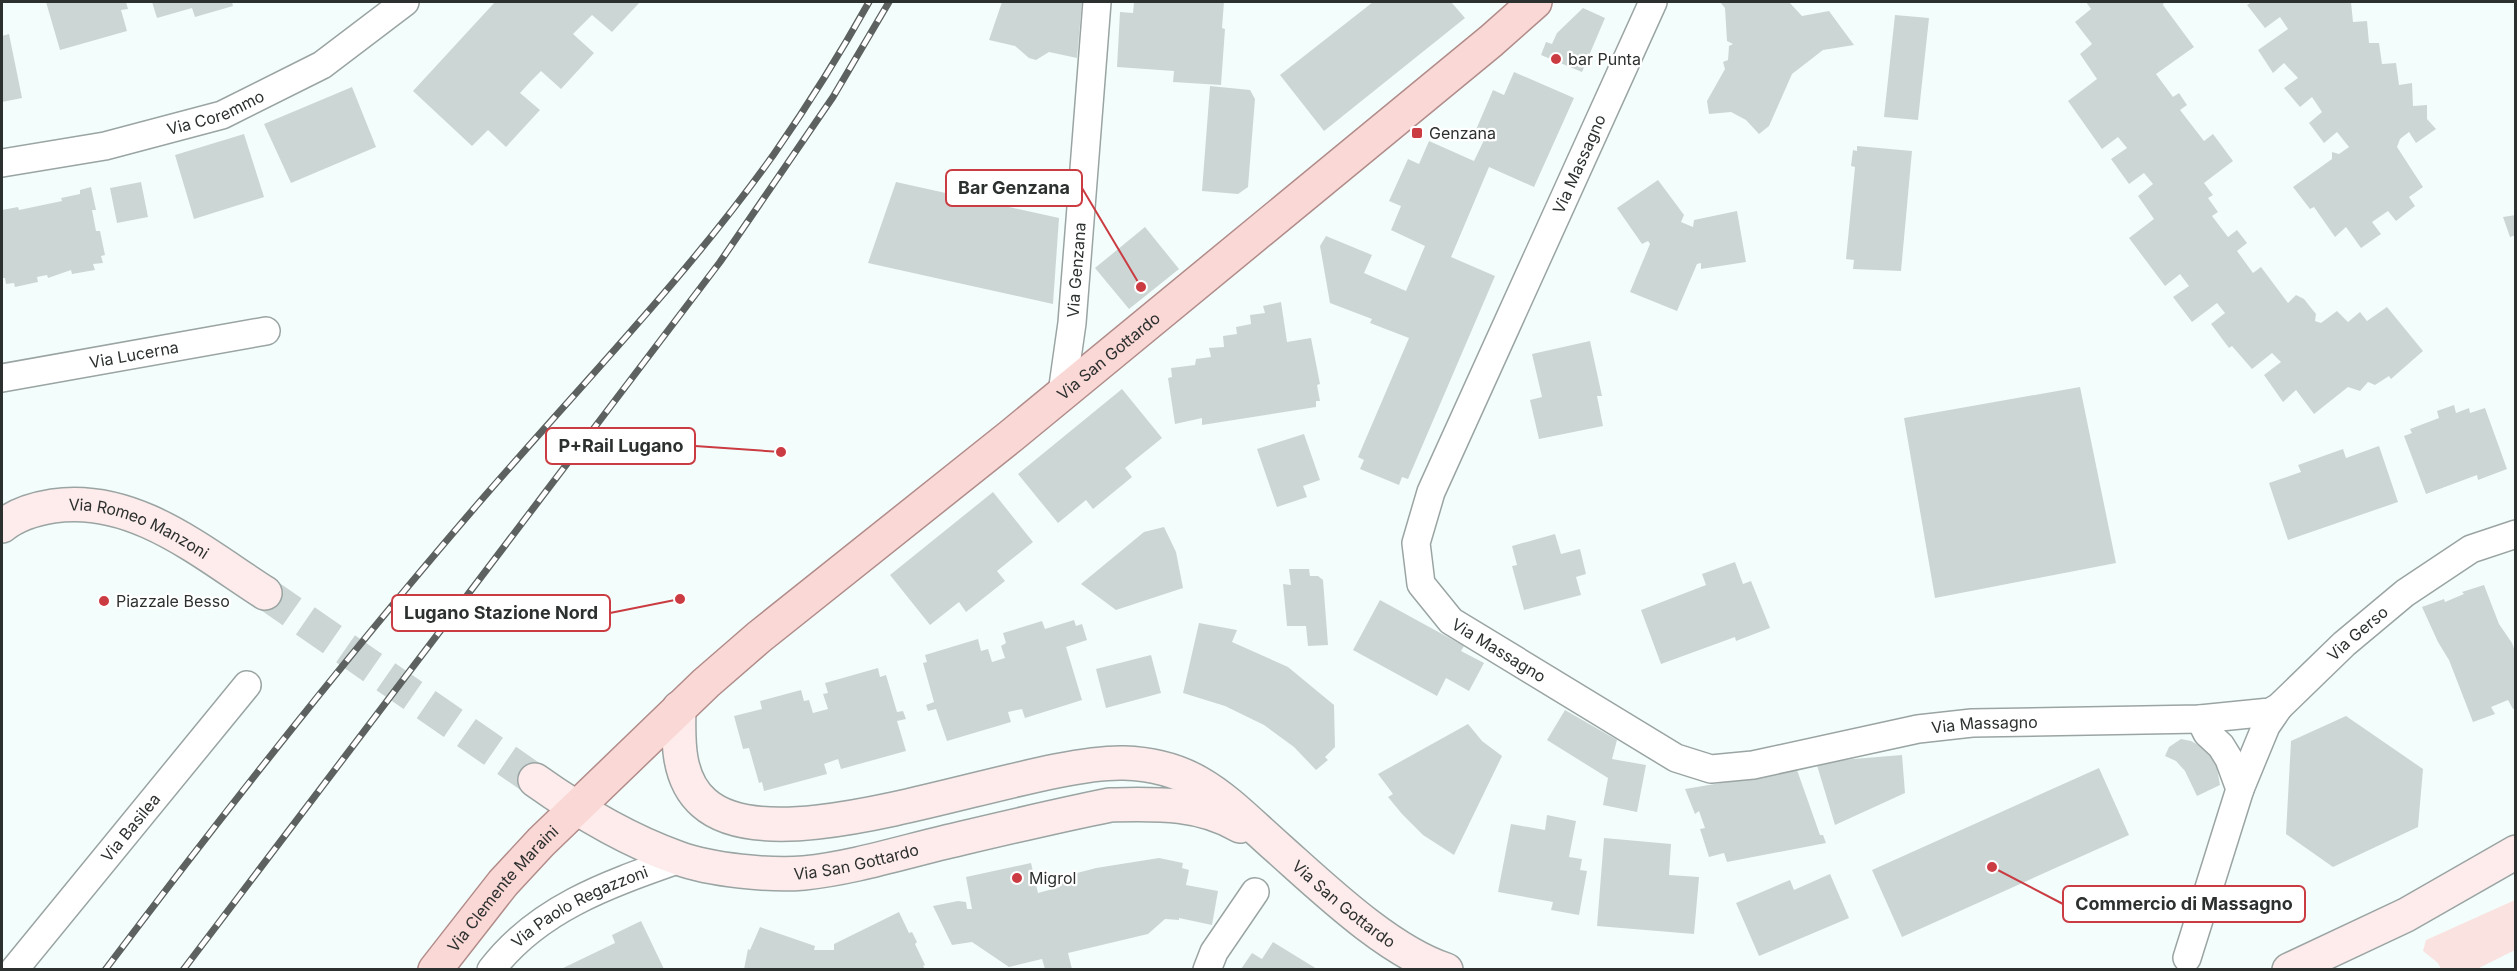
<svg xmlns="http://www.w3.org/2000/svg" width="2517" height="971" viewBox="0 0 2517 971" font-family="Inter,sans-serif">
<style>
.green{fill:#fae2e0}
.building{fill:#ccd7d5}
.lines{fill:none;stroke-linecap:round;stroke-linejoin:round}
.secondary-tunnel{stroke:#cbd5d3;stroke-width:33;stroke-dasharray:33 16;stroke-linecap:butt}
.street-casing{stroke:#9aa4a3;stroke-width:30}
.secondary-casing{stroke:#9aa4a3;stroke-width:36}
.primary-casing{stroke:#b08c8a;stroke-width:36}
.street{stroke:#fff;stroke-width:27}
.secondary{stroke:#fdeceb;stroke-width:33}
.primary{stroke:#fad8d6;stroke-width:33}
.rail-casing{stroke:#5d6261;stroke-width:7}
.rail{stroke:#fff;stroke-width:4.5;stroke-dasharray:14;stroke-linecap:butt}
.poi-dot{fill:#ca3b42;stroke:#fff;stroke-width:2}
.labels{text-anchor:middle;stroke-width:4.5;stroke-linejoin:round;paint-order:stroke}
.poi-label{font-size:16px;fill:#2c302f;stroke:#fff;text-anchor:start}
.street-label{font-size:16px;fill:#2c302f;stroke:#fff}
.leader{fill:none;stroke:#ca3b42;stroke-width:2}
.callout-dot{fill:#ca3b42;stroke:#fff;stroke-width:2}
.callout{fill:#fff;stroke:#ca3b42;stroke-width:2}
.callout-label{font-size:18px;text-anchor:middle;font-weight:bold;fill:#2c302f}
</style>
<rect width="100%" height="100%" fill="#f3fefc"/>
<path class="green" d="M2515,900V950L2477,969H2441L2438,963L2423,951L2426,940Z"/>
<g class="building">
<path d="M46,2H126L128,9L121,10L127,31L60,50Z"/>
<path d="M152,2H232L233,6L195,17L192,8L157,18Z"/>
<path d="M495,2H640L612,32L592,15L573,34L594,53L561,89L541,71L531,81L520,93L540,110L506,147L488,130L472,146L413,91Z"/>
<path d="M1002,2H1082L1077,58L1049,52L1036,60L1029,58L1015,46L989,40Z"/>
<path d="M1134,2H1224L1222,28L1225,29L1221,85L1173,82L1174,71L1117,67L1120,12L1133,13Z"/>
<path d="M1373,2H1451L1465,18L1324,131L1280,75Z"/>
<path d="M1720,2H1789L1802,16L1829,11L1854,45L1823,50L1792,74L1769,126L1759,134L1746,120L1731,112L1709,114L1707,101L1725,69L1723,62L1728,60L1729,46L1733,44L1727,41L1725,8Z"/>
<path d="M2086,2H2164L2163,5L2194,47L2156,74L2173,97L2179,93L2187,105L2180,110L2204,141L2213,134L2233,161L2204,183L2213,195L2208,198L2218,212L2212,216L2228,237L2237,230L2247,243L2237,251L2253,273L2261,267L2288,303L2296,295L2304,299L2316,314L2315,321L2321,323L2337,311L2348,322L2360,312L2367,321L2387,307L2423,351L2391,379L2389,376L2375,385L2368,382L2360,391L2348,387L2314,414L2296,390L2283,402L2264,375L2281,362L2272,353L2252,369L2232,346L2229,348L2211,324L2225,313L2217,303L2192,322L2173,297L2189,286L2180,274L2165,286L2129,238L2154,219L2138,196L2153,184L2144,173L2129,184L2111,159L2127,148L2118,137L2102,149L2068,101L2097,79L2080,54L2092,44L2075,22L2091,9Z"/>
<path d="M2252,2H2351L2353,22L2367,21L2369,43H2379L2382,64L2396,63L2399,85L2412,83L2413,106L2427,105V119L2436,129L2416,143L2409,132L2400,139L2397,147L2423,187L2409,197L2415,206L2396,221L2388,211L2372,222L2381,234L2361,248L2346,227L2335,237L2314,207L2310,209L2293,187L2332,159V152L2339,154L2349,147L2337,132L2324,143L2309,123L2322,112L2312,97L2300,107L2284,88L2298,78L2284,63L2273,73L2258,50L2288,29L2280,17L2265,28L2247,5Z"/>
<path d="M1583,8L1605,18L1582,72L1541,55L1546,42L1552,44L1557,33Z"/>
<path d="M1895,15L1929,18L1918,120L1884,117Z"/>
<path d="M9,34L22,98L2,102V36Z"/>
<path d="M1514,72L1574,98L1534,187L1489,167L1451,257L1495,276L1408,479L1402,477L1399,485L1360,469L1364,460L1358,457L1409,338L1370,323L1372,319L1330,303L1320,246L1326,236L1372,255L1364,273L1406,291L1425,246L1391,230L1401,206L1389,201L1408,159L1419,164L1429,141L1474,161L1485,138L1475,132L1493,90L1504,95Z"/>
<path d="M1210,86L1250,90L1255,99L1248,187L1238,194L1202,191Z"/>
<path d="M352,87L376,147L291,183L264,124Z"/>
<path d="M244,134L264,197L194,219L175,155Z"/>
<path d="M1857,146L1912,151L1901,271L1853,269L1854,260L1846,259L1855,167L1851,166L1853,150L1857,151Z"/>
<path d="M1658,180L1684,215L1681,222L1693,227L1694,220L1737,211L1746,262L1701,269V263L1697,264L1677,311L1630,292L1650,244L1648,241L1642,244L1617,208Z"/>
<path d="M141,182L148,217L117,223L110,188Z"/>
<path d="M896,182L1059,218L1053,304L868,263Z"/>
<path d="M91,187L96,210H92L96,231H100L105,255L101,256L103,263L93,264L95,270L72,274L71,270L48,278L47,275L37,277L38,282L15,287L14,283L6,284L5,278H2V210L18,207L19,210L62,201L61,198L80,194V190Z"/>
<path d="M2516,215V235L2510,237L2503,217Z"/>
<path d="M1145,227L1179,269L1129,309L1095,268Z"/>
<path d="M1281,302L1287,342L1311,338L1320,384L1317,385L1320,401H1316V407L1202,425V418L1175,424L1168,378L1172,377L1171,368L1195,365L1196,359L1211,357L1209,348L1224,347L1223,336L1237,334L1236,327L1251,324L1250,315L1265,313L1263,306Z"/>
<path d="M1590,341L1602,396H1597L1603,426L1539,439L1530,400L1542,397L1532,354Z"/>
<path d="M2080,387L2116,563L1935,598L1904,418Z"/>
<path d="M1122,389L1162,438L1125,468L1132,477L1093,509L1086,500L1058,523L1018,474Z"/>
<path d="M2454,405L2456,413L2469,408L2470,413L2485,408L2507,469L2478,480L2477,475L2426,494L2404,436L2412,433L2410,429L2439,418L2437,411Z"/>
<path d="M1304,434L1320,480L1303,486L1307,497L1277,507L1257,449Z"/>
<path d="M2379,446L2398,502L2288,540L2269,483L2301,472L2298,465L2343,449L2346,458Z"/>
<path d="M993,492L1033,542L997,571L1005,581L966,612L959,602L930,625L890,575Z"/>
<path d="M1164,527L1176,552L1183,588L1116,610L1081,584L1144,532Z"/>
<path d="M1555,534L1561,554L1580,549L1586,574L1576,577L1581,595L1524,610L1512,566L1517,565L1512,546Z"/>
<path d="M1735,562L1743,584L1751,581L1770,628L1736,641L1735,637L1661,664L1641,610L1706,585L1702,574Z"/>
<path d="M1289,569H1309L1310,576H1318L1323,580L1328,645L1308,646L1306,626H1287L1283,584L1291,585Z"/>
<path d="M2484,585L2499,624L2512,643L2516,654V708L2513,709L2508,700L2491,707L2495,714L2473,722L2449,660L2438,642L2422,607L2444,599L2445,602L2464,594L2462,592Z"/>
<path d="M1380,600L1464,646L1461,651L1484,663L1469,691L1446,678L1437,696L1353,650Z"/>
<path d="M1074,620L1076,626L1082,624L1087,640L1066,647L1082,700L1025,718L1022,709L1008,712L1011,722L947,741L936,709L928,711L926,705L934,702L923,663L927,662L925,655L978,639L981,651L988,649L992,662L1005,658L1001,646L1006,643L1003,633L1042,621L1045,629Z"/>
<path d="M1199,623L1237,630L1232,642L1288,667L1334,705L1335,747L1325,757L1328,760L1316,770L1294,747L1264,725L1225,706L1183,693Z"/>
<path d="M1151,655L1161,693L1106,708L1096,669Z"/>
<path d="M878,668L880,677L886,675L897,712L903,711L906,719L897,721L906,751L841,769L838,759L824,764L827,774L764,791L762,782L759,783L749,748L743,749L734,716L762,709L760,701L801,690L804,701L809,700L813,713L828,709L823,694L828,693L825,683Z"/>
<path d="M1565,710L1617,740L1612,759L1646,765L1637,812L1603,805L1608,778L1547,740Z"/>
<path d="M2346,716L2423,769L2418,827L2333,867L2286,834L2291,741Z"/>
<path d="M1468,724L1482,741L1502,756L1454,855L1423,835L1402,814L1388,797L1393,794L1378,774Z"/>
<path d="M2181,739L2191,741L2202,747L2206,744L2219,767L2217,768L2220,785L2197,796L2185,771L2176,761L2165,756L2169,747Z"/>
<path d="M1902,755L1905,793L1835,825L1816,762Z"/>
<path d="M2099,768L2129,835L1902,937L1872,870Z"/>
<path d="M1797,770L1820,835H1823L1826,843L1727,862L1724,853L1709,857L1700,829L1705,828L1699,811L1695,814L1685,789Z"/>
<path d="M1547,815L1576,821L1569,857L1582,859L1580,870L1587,871L1579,915L1551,910L1553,902L1498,892L1511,824L1545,830Z"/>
<path d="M1604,838L1671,844L1669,875L1699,877L1694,934L1597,926Z"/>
<path d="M1159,858L1183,863L1182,868L1189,870L1186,885L1218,891L1212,925L1179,918V920L1165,919L1148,934L1068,953L1072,969H1045L1042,959L1009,967L972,942L952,945L933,906L958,901L966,902L967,909H972L966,877L1031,863L1038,893L1060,887L1058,878L1096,868Z"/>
<path d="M1830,874L1849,918L1759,956L1736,903L1790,880L1794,890Z"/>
<path d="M899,912L909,933L912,932L917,942L915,944L925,965L923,966L925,969H744L748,949L750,950L760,927L815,946L814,950H834V944Z"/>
<path d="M641,921L664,969H561L615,943L612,935Z"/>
<path d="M1273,942L1317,969H1241L1252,953L1262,959Z"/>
</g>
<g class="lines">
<path class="secondary-tunnel" d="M265,593L535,780"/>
<defs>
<g id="street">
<path id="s1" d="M1653,2L1431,492L1416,543L1421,584L1451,621L1676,758L1711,769L1753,765L1918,729L1972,723L2200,719L2270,712L2279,707L2344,644L2405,593L2471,549L2516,534"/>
<path id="s2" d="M2,163L105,146L222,115L322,65L405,2"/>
<path id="s3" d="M2,378L266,331"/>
<path id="s4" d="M1062,393L1072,323L1097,2"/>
<path d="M2240,789L2266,726L2279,707"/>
<path d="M2187,958L2240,789L2229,759L2221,746L2207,733L2200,719"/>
<path id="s5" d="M14,970L247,685"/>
<path id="s6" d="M491,970C538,908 609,884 680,859"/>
<path d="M1207,970L1214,952L1255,892"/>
</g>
<g id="secondary">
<path id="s7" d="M2,526C17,514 34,509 53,506C134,494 201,552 265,593"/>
<path id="s8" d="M679,708C678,740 677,780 704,803C778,869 1025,760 1124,763C1197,765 1227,803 1278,848C1323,888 1388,951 1446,970"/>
<path id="s9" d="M535,780C580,812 627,840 678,858C710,870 771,876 804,873C852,868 900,853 946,842C1001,829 1055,816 1110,805C1156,804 1199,802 1240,826"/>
<path d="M2289,970L2406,915L2516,852"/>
</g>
<g id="primary">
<path id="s10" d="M435,970L503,883L541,842L706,683L759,637L1011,436L1491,41L1535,2"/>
</g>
</defs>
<use href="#street" class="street-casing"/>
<use href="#secondary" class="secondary-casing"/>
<use href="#primary" class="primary-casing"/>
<use href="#street" class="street"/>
<use href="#secondary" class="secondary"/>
<use href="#primary" class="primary"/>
<defs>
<g id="rail">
<path d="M105,970C225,811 348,655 477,505C577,389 685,279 774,154C808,105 840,54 869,2"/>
<path d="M183,970L720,262L833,97L889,2"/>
</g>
</defs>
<use href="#rail" class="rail-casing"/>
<use href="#rail" class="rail"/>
</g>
<g class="poi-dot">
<circle cx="1556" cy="59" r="6"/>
<rect x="1411" y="127" width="12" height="12" rx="3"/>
<circle cx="104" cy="601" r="6"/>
<circle cx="1017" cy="878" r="6"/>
</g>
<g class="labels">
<g class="poi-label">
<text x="1568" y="65">bar Punta</text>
<text x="1429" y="139">Genzana</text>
<text x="116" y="607">Piazzale Besso</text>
<text x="1029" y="884">Migrol</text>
</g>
<g class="street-label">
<text dy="6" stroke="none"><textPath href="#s2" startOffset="220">Via Coremmo</textPath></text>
<text transform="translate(1579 164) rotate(-66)" y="6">Via Massagno</text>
<text dy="6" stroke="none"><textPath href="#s4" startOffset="124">Via Genzana</textPath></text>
<text dy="6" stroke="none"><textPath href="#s3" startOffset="134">Via Lucerna</textPath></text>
<text dy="6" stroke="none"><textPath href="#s10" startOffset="914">Via San Gottardo</textPath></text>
<text dy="6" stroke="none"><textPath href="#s7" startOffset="146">Via Romeo Manzoni</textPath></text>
<text dy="6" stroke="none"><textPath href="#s1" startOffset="1662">Via Gerso</textPath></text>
<text dy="6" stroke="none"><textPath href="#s1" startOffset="736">Via Massagno</textPath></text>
<text dy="6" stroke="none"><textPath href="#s1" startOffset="1258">Via Massagno</textPath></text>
<text dy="6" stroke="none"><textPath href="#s5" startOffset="184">Via Basilea</textPath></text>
<text dy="6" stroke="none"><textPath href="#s9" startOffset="344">Via San Gottardo</textPath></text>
<text dy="6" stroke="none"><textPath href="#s10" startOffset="106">Via Clemente Maraini</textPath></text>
<text dy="6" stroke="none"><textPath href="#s8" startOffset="800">Via San Gottardo</textPath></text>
<text dy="6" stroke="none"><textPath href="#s6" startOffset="111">Via Paolo Regazzoni</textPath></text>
</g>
</g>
<path class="leader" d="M1141 287L1082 188M781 452L695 446M680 599L610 613M1992 867L2063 904"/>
<g class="callout-dot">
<circle cx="1141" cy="287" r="6"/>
<circle cx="781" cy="452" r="6"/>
<circle cx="680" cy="599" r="6"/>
<circle cx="1992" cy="867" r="6"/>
</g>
<g class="callout">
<rect x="946" y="170" width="136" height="36" rx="6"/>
<rect x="546" y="428" width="149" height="36" rx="6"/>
<rect x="392" y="595" width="218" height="36" rx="6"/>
<rect x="2063" y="886" width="242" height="36" rx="6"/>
</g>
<g class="callout-label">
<text x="1014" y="194">Bar Genzana</text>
<text x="621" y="452">P+Rail Lugano</text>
<text x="501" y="619">Lugano Stazione Nord</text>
<text x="2184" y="910">Commercio di Massagno</text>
</g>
<rect width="2517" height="971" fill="none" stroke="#2c302f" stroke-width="6"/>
</svg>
